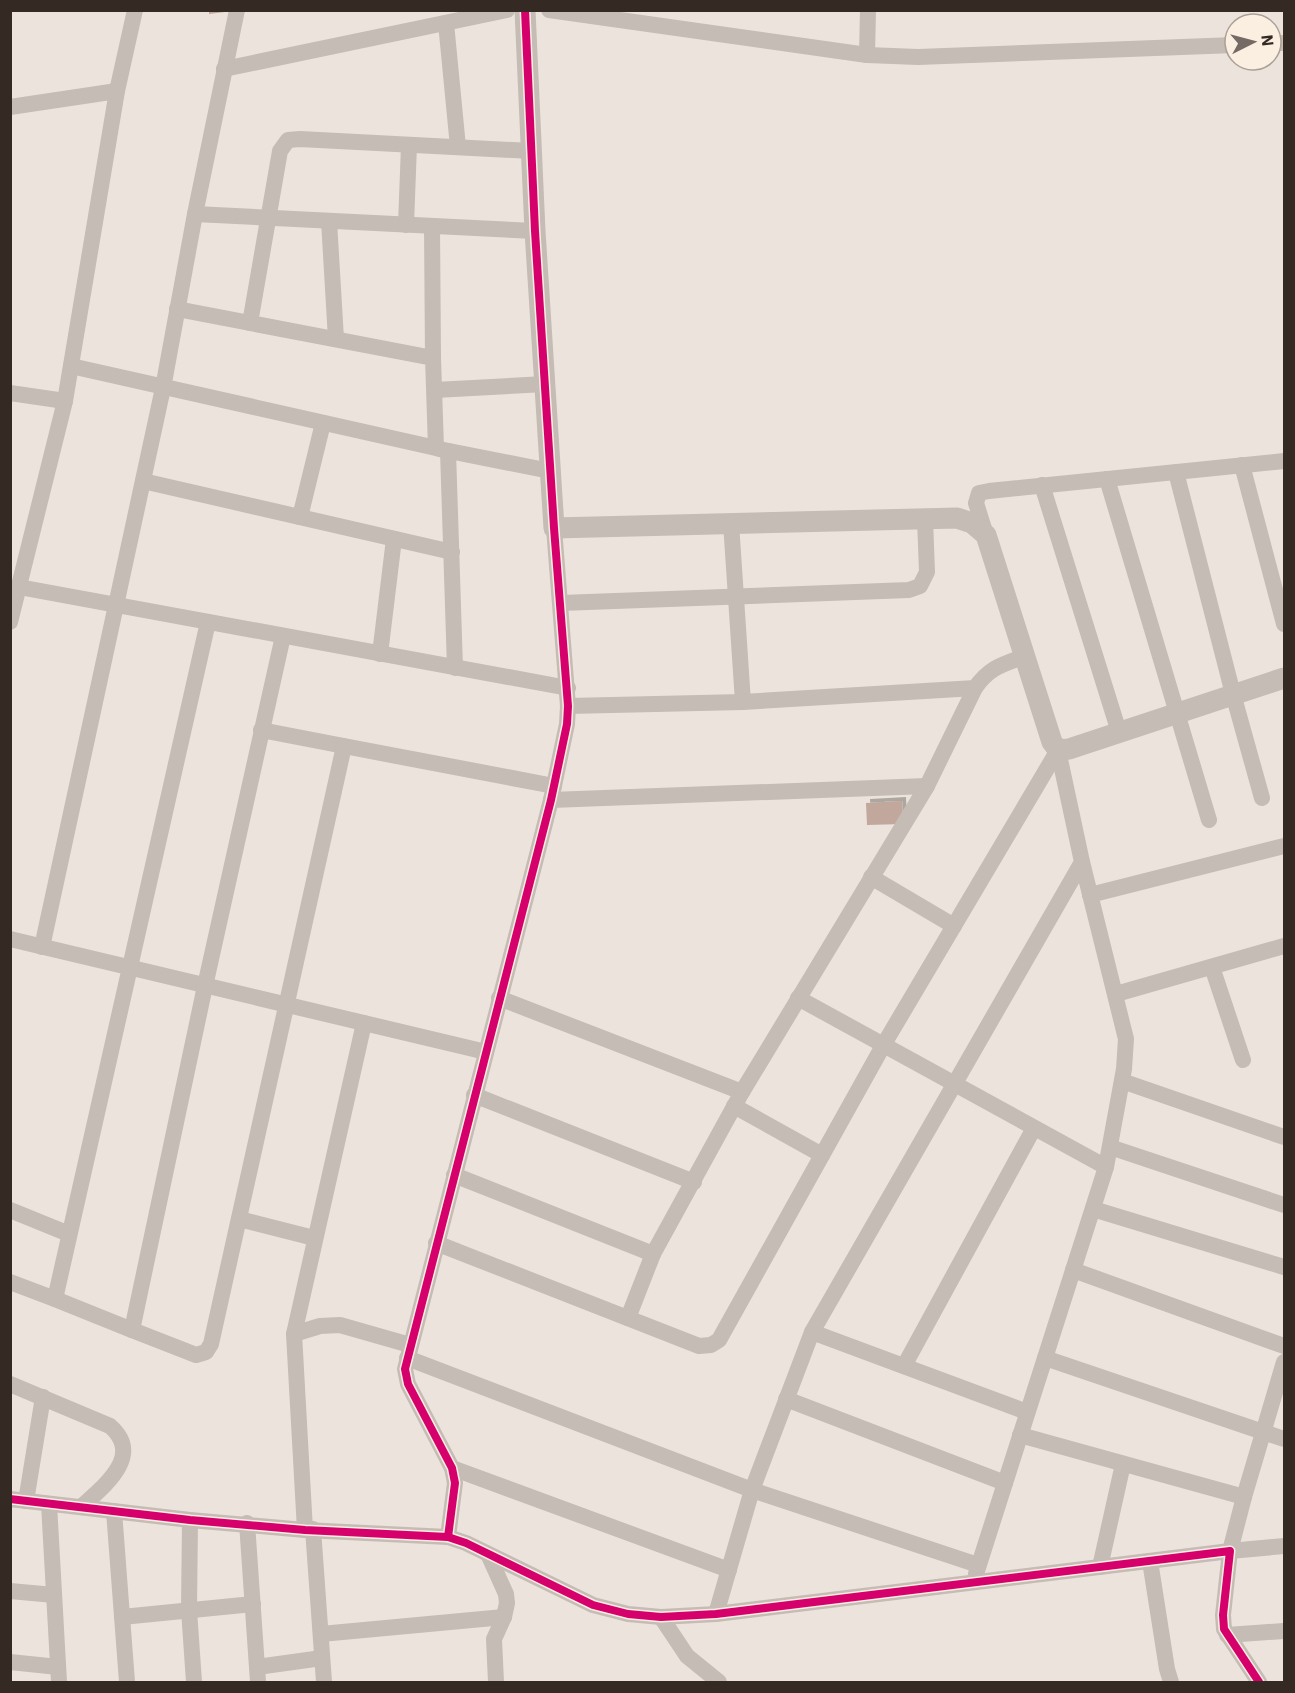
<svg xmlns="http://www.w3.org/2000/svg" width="1295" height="1693" viewBox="0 0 1295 1693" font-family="'IBM Plex Sans',sans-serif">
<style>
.building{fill:#c1a79c;filter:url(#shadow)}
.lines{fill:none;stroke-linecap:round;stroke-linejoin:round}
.minor{stroke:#c4bcb5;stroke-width:16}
.tertiary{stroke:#c4bcb5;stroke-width:21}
.cycleway-casing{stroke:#faefe1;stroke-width:11}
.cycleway{stroke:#d6006c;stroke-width:8}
</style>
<defs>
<filter id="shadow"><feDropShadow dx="4" dy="-4" stdDeviation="0" flood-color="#0004"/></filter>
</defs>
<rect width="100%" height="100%" fill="#ece4dc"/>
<g class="building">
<path d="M209,10H225V12L209,14Z"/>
<path d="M902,801L903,824L867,825L866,803Z"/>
</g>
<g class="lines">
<g class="minor">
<path d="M549,10L867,55L868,10"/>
<path d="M446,23L458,147"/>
<path d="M1271,43H1284"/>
<path d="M867,55L918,57L1235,45"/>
<path d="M224,69L507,10"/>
<path d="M10,107L117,91"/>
<path d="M195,214L535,231"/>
<path d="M329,221L336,339"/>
<path d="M406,225L409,145"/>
<path d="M432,226L433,358"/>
<path d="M177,309L250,323"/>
<path d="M71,366L436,448L433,358L250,323L280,151L288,140L300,139L531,151"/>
<path d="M435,390L545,384"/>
<path d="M10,393L65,401"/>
<path d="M439,449L550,471"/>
<path d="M448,451L455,668"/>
<path d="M1242,465L1284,624"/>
<path d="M1176,472L1233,694L1262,798"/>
<path d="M1107,479L1209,820"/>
<path d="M143,481L452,552"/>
<path d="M1042,485L1119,732"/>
<path d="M300,517L323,423"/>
<path d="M731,523L743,702"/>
<path d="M986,535L976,503L979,493L989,491L1284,461"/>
<path d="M19,587L568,688"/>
<path d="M561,603L909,590L920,586L927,572L925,519"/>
<path d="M10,622L65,401L117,91L135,10"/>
<path d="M380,654L394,539"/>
<path d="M568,706L743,702L975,688"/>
<path d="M261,730L344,746"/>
<path d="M551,800L927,786"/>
<path d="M1082,862L1126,1039L1124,1069L1106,1167"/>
<path d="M871,877L954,926"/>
<path d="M1090,895L1284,846"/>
<path d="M10,939L486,1052"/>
<path d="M42,947L163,388L195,214L237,10"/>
<path d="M1212,967L1243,1060"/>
<path d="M1116,994L1284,946"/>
<path d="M499,998L742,1092"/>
<path d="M798,998L1106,1167L976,1574"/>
<path d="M1122,1081L1284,1137"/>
<path d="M474,1095L694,1182"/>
<path d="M734,1106L822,1155"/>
<path d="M1110,1147L1284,1205"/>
<path d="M454,1175L653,1254L742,1092L927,786L975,688C989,668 1001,665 1023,657"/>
<path d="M1093,1209L1284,1267"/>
<path d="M10,1210L69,1234"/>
<path d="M239,1219L314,1238"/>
<path d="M436,1243L699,1346L711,1345L719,1340L884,1044L1058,750"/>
<path d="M1073,1270L1284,1346"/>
<path d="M10,1282L55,1299L208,622"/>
<path d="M55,1299L132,1330L205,986L283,636"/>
<path d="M628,1318L653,1254"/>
<path d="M132,1330L196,1355L206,1352L211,1344L344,746L554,786"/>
<path d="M812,1332L1027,1412"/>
<path d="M294,1334L320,1326L340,1325L410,1345"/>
<path d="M407,1358L752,1490L716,1614"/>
<path d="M1045,1358L1284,1439"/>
<path d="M1284,1362L1244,1497L1230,1551L1284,1546"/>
<path d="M904,1366L1034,1128"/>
<path d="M10,1384L110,1426C144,1456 104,1486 81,1507"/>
<path d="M786,1399L1005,1483"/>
<path d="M1020,1435L1244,1497"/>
<path d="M452,1468L729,1570"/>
<path d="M10,1499L190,1520L305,1530L448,1537L466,1543L593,1605L628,1614L661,1617L716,1614L1230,1551L1223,1615L1224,1629L1259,1682"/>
<path d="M26,1501L43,1397"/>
<path d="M49,1504L59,1682"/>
<path d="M114,1511L127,1682"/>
<path d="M190,1520L189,1610L194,1682"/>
<path d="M247,1523L258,1682"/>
<path d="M313,1529L324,1682"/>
<path d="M305,1530L294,1334L364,1023"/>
<path d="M448,1537L455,1483L452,1468L408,1384L405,1369L551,800L567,724L568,706L554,528"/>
<path d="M488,1554L506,1594L507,1603L504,1617L494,1639L496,1682"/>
<path d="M1150,1561L1167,1669L1171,1682"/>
<path d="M978,1565L752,1490L812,1332L1082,862L1058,750"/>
<path d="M1100,1567L1123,1464"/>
<path d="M10,1591L54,1595"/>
<path d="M122,1617L253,1604"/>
<path d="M661,1617L687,1656L719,1682"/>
<path d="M321,1634L504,1617"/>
<path d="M1227,1635L1284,1631"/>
<path d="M10,1662L58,1667"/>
<path d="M257,1667L322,1658"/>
</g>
<path class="tertiary" d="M525,10L535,231L554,528L957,518L972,523L986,535L1052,742L1058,750L1069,749L1284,678"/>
<defs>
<g id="cycleway">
<path d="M10,1499L190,1520L305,1530L448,1537L466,1543L593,1605L628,1614L661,1617L716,1614L1230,1551L1223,1615L1224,1629L1259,1682"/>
<path d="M448,1537L455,1483L452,1468L408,1384L405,1369L551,800L567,724L568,706L554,528L535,231L525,10"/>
</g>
</defs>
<use href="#cycleway" class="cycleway-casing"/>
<use href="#cycleway" class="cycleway"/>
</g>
<rect width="1295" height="1693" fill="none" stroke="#352924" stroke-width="24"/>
<g transform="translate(1253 42) rotate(84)"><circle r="28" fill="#faefe1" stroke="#aba095" stroke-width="1.5"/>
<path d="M0-4.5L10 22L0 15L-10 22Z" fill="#756a64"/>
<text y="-9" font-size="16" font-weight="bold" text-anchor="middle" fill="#352924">N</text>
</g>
</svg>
